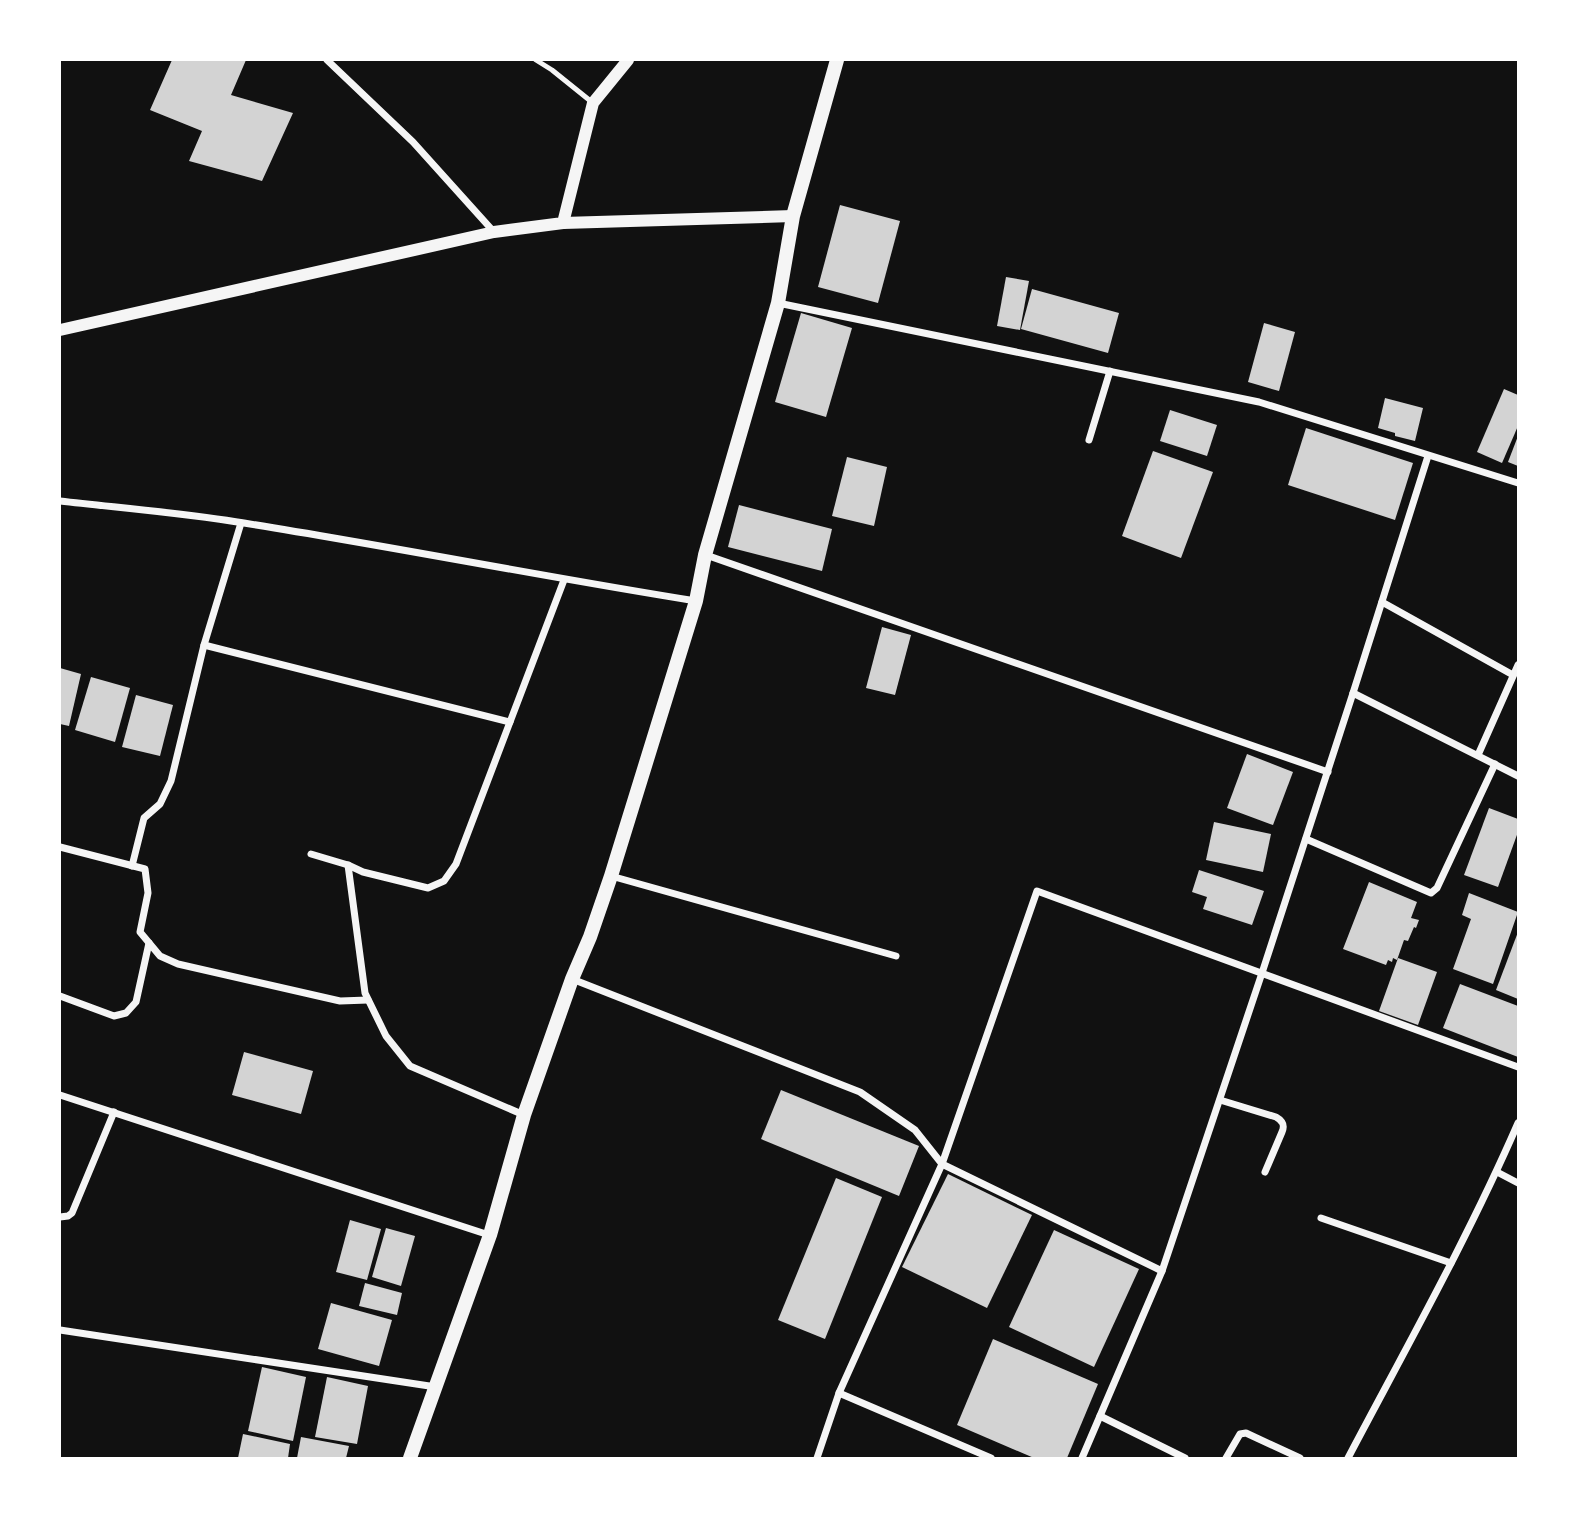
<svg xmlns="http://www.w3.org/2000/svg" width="1578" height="1518" viewBox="0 0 1578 1518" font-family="'Alegreya Sans',sans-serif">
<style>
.building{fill:#d3d3d3}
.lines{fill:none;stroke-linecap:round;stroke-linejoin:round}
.service{stroke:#f5f5f5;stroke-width:5}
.minor{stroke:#f5f5f5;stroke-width:7}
.tertiary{stroke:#f5f5f5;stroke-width:12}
.secondary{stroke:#f5f5f5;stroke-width:14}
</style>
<rect width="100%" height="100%" fill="#111"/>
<g class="building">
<path d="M172,60H246L231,95L293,113L262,181L189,161L202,131L150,110Z"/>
<path d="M840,205L900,221L878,303L818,287Z"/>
<path d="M1006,277L1029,281L1020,330L997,326Z"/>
<path d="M1032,289L1119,313L1108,353L1021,329Z"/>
<path d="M801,313L852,328L826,417L775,402Z"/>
<path d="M1264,323L1295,332L1279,391L1248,382Z"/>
<path d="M1504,389L1518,395V426L1502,463L1477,452Z"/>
<path d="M1385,398L1423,408L1415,441L1395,436V433L1378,428Z"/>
<path d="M1170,410L1217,425L1207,456L1160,441Z"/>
<path d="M1306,428L1413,463L1395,520L1288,485Z"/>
<path d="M1518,436V466L1508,462Z"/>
<path d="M1153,451L1213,472L1181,558L1122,536Z"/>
<path d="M847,457L887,467L874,526L832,516Z"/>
<path d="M739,505L832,529L822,571L728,547Z"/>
<path d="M882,627L911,635L895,695L866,688Z"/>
<path d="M60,668L81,674L69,726L60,724Z"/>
<path d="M91,677L130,688L115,742L75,730Z"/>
<path d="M136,695L173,705L160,756L122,747Z"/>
<path d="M1247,754L1293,772L1273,825L1227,808Z"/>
<path d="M1489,808L1518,819V832L1498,887L1464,875Z"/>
<path d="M1214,822L1271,834L1263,872L1206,860Z"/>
<path d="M1199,870L1264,891L1252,925L1203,909L1207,897L1192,892Z"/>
<path d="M1369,882L1417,902L1411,918L1419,920L1416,928L1414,927L1408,941L1404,940L1397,960L1393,958L1392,962L1388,960L1386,965L1343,949Z"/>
<path d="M1469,893L1518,912L1493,984L1453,969L1471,919L1462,915Z"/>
<path d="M1518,932V999L1496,990Z"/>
<path d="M1398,958L1437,972L1418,1025L1379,1011Z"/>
<path d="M1460,984L1518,1006V1057L1443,1028Z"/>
<path d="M244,1052L313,1071L301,1114L232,1095Z"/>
<path d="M781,1090L919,1146L899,1196L761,1139Z"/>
<path d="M948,1174L1032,1215L987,1308L902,1267Z"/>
<path d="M836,1178L882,1197L825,1339L778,1320Z"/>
<path d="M350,1220L381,1229L367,1280L336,1272Z"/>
<path d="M386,1228L415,1236L401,1286L372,1277Z"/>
<path d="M1054,1230L1139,1269L1094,1367L1009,1327Z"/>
<path d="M365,1283L402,1293L397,1315L359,1306Z"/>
<path d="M331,1303L392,1320L379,1366L318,1349Z"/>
<path d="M993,1339L1098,1384L1067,1458H1034L957,1425Z"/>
<path d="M262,1367L306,1377L293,1441L248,1431Z"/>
<path d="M327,1377L368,1386L357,1444L315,1437Z"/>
<path d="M243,1434L290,1444L288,1458H238Z"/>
<path d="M301,1437L349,1446L346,1458H297Z"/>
</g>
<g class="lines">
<path class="service" d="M536,60L552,70L593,103"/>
<g class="minor">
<path d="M327,60L413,142L494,232"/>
<path d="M778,303L1259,402L1518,483"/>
<path d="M1089,440L1110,371"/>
<path d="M60,501C121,508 183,513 244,523C395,547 545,577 696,601"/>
<path d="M706,555L1328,772"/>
<path d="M1382,602L1513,675"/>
<path d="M204,645L510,722"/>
<path d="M1353,693L1518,776"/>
<path d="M1478,755L1518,665"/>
<path d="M1306,839L1431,893L1437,888L1495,764"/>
<path d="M60,847L145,869L148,893L140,932L160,956L178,964L340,1001L368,1000"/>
<path d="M311,854L348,865L363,872L428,888L444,881L456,864L564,580"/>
<path d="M348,865L365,993L386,1036L410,1066L524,1115"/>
<path d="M132,866L144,818L160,804L171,781L204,645L241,523"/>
<path d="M611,876L896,956"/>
<path d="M572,979L860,1092L915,1130L942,1164L839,1393L817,1458"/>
<path d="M60,996L114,1016L126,1013L136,1002L149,943"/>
<path d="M60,1095L489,1235"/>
<path d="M1220,1100L1276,1117C1283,1121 1285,1125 1282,1132L1265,1172"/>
<path d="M1497,1172L1518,1183"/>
<path d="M60,1217L68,1216L72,1213L114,1112"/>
<path d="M1321,1218L1451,1263"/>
<path d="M1162,1271L942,1164L1037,891L1518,1067"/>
<path d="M60,1330L436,1387"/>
<path d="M839,1393L991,1458"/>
<path d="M1100,1416L1185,1458"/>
<path d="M1082,1458L1162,1271L1262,973L1353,693L1428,456"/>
<path d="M1226,1458L1240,1434L1246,1433L1300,1458"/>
<path d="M1348,1458C1406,1348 1468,1238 1518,1123"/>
</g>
<g class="tertiary">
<path d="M563,223L793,216"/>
<path d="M60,330L494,232L563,223L593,103L628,60"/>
</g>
<path class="secondary" d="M410,1458L490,1235L524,1115L572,979L590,937L611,876L696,601L705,555L778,303L793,216L837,60"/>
</g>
<rect width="1578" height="1518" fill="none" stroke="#ffffff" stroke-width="122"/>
</svg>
